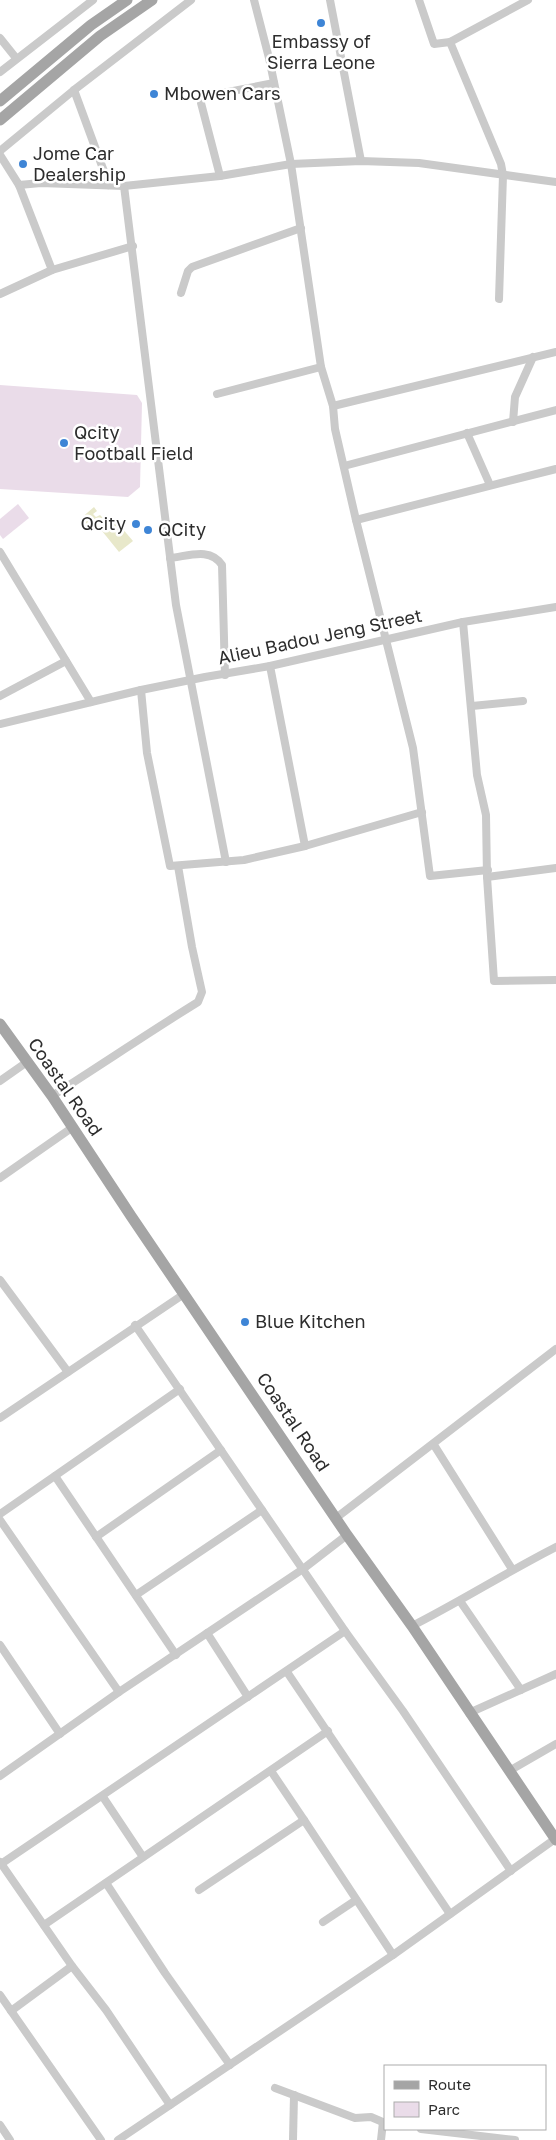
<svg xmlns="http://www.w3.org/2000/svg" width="556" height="2140" viewBox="0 0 556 2140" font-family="'Golos Text',sans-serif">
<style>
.green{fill:#eadce9}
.water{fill:#e8e8ca}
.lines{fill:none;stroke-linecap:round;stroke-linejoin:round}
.minor{stroke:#cacaca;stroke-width:8}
.primary{stroke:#a5a5a5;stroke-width:11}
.poi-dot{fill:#3e85d6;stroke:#fff;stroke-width:2}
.labels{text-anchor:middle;stroke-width:5;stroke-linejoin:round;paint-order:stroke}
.poi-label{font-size:18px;fill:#2d2d2d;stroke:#fff;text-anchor:start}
.street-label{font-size:18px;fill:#2d2d2d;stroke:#fff}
</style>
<rect width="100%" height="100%" fill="#fff"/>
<g class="green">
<path d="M0,385L137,395L142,403L140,487L128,497L0,489Z"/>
<path d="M18,504L29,518L3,539L0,535V519Z"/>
</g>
<g class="water">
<path d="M94,507L97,511L93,514L96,517L100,515L103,518L88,530L80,519Z"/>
<path d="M115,520L133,541L119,552L102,531Z"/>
</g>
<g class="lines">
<g class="minor">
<path d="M254,0L269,58L291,164L321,367L333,406L335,429L356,520L413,748L430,876L488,870"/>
<path d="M330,0L361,161"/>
<path d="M419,0L434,44L450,42L528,0"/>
<path d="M0,38L16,58"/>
<path d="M450,42L501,164L503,175L499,299"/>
<path d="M0,72L93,0"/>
<path d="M74,90L109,185"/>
<path d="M0,151L74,90L191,0"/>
<path d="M0,155L19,185L41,183L124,186L220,176L291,164L361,161L419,163L556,182"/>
<path d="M220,176L201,103L202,97L274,83"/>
<path d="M19,185L52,270L133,246"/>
<path d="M124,186L176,605L226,862"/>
<path d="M181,293L188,271L192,267L301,228"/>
<path d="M0,294L52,270"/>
<path d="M217,394L321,367"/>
<path d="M333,406L556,352"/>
<path d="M513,422L515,397L533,357"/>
<path d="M467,433L490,485"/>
<path d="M344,466L556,410"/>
<path d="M356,520L556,469"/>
<path d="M0,552L91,702"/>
<path d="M170,558C189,556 210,547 222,565L225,675"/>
<path d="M463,622L477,775L486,815L487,877L556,868"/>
<path d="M270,666L305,846"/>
<path d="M141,690L147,753L170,866L244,860L305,846L422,812"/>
<path d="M0,696L66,661"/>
<path d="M472,706L523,701"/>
<path d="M0,724L141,690L205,677L270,666L463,622L556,607"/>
<path d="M487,877L494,981L556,980"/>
<path d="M0,1081L27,1062"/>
<path d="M52,1096C101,1065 148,1033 198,1002L202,992L192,947L178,866"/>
<path d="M0,1178L73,1127"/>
<path d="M0,1280L68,1372"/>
<path d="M135,1325L345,1631L403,1711L511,1871"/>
<path d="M0,1418L184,1294"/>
<path d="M434,1445L512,1569"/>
<path d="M55,1476L176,1655"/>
<path d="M0,1514L180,1389"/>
<path d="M336,1518L556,1349"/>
<path d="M0,1520L119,1692"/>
<path d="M96,1537L221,1450"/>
<path d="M136,1595L262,1510"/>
<path d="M460,1601L521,1690"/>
<path d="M412,1626C461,1601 507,1572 556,1547"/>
<path d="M207,1633L248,1697"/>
<path d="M0,1645L60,1734"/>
<path d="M287,1672L450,1914"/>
<path d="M469,1713L556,1674"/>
<path d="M271,1771L304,1820"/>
<path d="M509,1771L556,1744"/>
<path d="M0,1776L119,1692L303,1569L347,1535"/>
<path d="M103,1797L143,1857"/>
<path d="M0,1862L72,1966L106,2010L170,2105"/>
<path d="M1,1864L345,1631"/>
<path d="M106,1883L165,1973L230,2065"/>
<path d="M199,1890L304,1820L393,1955"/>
<path d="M323,1922L356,1900"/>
<path d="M44,1925L328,1731"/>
<path d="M0,1995L101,2140"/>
<path d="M11,2011L72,1966"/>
<path d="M275,2088L355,2118L371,2117L385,2123"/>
<path d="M0,2125L10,2140"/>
<path d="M421,2129L515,2140"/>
<path d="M118,2140L393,1955L555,1839"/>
<path d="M293,2140L294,2095"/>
<path d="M381,2140L383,2122"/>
</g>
<g class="primary">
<path d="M0,101L91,25L127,0"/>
<path d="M0,120L100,36L152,0"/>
<path d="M0,1024L52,1096L131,1216L347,1535L412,1626L556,1840"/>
</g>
</g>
<g class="poi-dot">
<circle cx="321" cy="23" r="5"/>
<circle cx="154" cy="94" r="5"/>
<circle cx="23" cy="164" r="5"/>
<circle cx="64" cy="443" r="5"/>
<circle cx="136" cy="524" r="5"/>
<circle cx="148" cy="530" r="5"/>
<circle cx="245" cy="1322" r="5"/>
</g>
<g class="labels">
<g class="poi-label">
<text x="321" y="48" text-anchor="middle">Embassy of<tspan x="321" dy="21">Sierra Leone</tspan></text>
<text x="164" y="100">Mbowen Cars</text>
<text x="33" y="160">Jome Car<tspan x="33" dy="21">Dealership</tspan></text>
<text x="74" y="439">Qcity<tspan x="74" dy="21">Football Field</tspan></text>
<text x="126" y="530" text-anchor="end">Qcity</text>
<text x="158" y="536">QCity</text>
<text x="255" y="1328">Blue Kitchen</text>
</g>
<g class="street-label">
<text transform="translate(320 637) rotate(-12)" y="6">Alieu Badou Jeng Street</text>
<text transform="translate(65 1087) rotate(55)" y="6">Coastal Road</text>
<text transform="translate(293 1422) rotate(56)" y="6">Coastal Road</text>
</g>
</g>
<rect x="384" y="2065" width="162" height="65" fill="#ffffff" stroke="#ababab"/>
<rect x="394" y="2081" width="25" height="8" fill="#a5a5a5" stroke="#ababab"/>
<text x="428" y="2090" font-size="15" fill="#2d2d2d">Route</text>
<rect x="394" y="2102" width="25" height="15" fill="#eadce9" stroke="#ababab"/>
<text x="428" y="2115" font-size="15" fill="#2d2d2d">Parc</text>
</svg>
